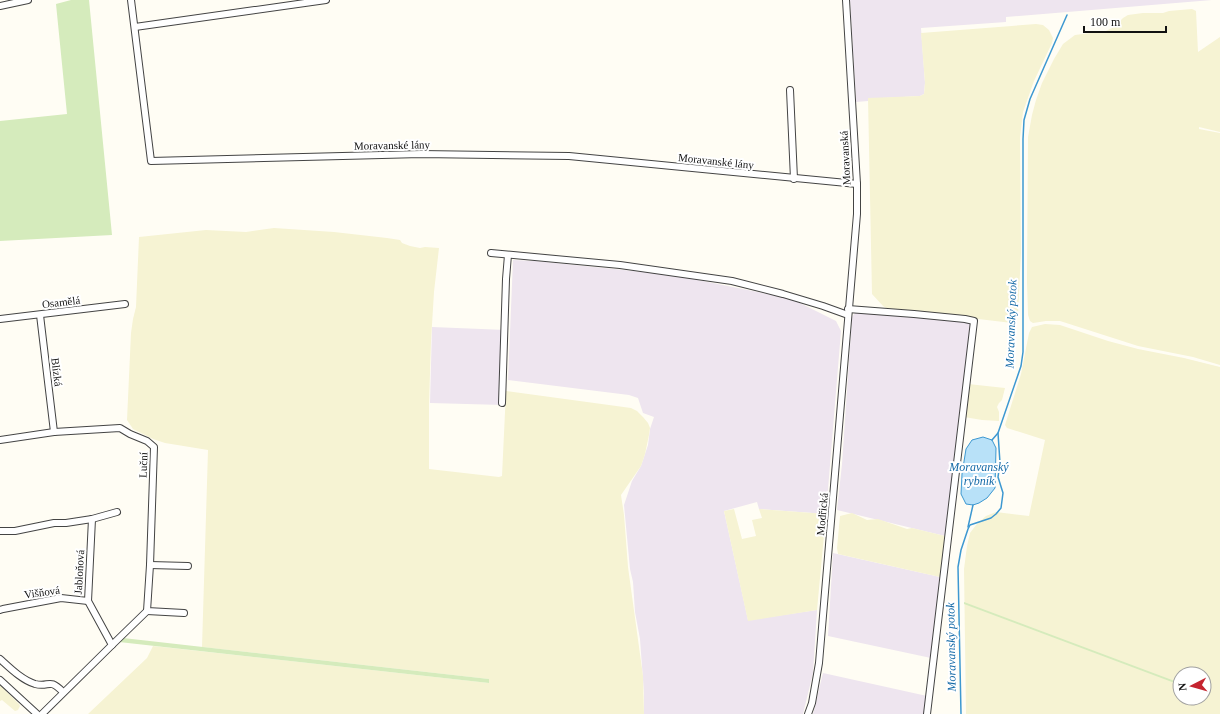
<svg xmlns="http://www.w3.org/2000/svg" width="1220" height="714" viewBox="0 0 1220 714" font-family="'Times New Roman',serif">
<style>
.industrial{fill:#eee5ef}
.farmland{fill:#f6f3d3;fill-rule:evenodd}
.green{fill:#d5ebbc}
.water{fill:#b8e1f8;stroke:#3d98d1}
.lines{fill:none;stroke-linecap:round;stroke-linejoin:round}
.stream{stroke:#3d98d1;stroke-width:1.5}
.minor-casing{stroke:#444;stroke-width:8}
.minor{stroke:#fff;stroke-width:6}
.labels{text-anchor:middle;stroke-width:4;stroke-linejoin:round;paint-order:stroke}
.street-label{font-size:11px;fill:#111;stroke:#fff}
.water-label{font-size:12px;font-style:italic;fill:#156aa7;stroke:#fff}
</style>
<rect width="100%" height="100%" fill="#fffdf4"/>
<g class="industrial">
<path d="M850,0H1212L1006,17V22L921,28L925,83L924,94L920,96L868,99V101L856,102Z"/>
<path d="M513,260L536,261L653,273L688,278L792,299L836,321L841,331L826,514L759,509L757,502L724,511L748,620L817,610L813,673L803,714H644V693L640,639L635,612L633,582L630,569L624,505L632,481L641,466L648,445L650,429L654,417L643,413L638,398L629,395L508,380Z"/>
<path d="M859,312L898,316V315L969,323L971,326L945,536L837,510L842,464L852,317L855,313Z"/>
<path d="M432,327L506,330L503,405L430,403Z"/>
<path d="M833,553L940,577L931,658L828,636Z"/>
<path d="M823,673L927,696L924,714H813Z"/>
</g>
<g class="farmland">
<path d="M1192,9L1196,11L1198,52L1220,37V132L1199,127V129L1220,133V365L1193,357L1138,346L1060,321H1046L1033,323L1030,321L1028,315L1027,282L1028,137L1032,115L1036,100L1042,83L1054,59L1063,44L1075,35L1106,31L1114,27L1123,18L1128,15L1143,13H1163L1169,11Z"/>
<path d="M1036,24L1043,25L1049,30L1053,38L1052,43L1034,81L1023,112L1020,138L1021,253L1018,314L1012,323L886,308L883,306L872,294L868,98L920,96L924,94L925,83L921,33Z"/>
<path d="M274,228L334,232L387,238L400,240L402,243L410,246L420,248L425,247L439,248L434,292L431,341L429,405V469L499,477L502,476L506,391L631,408L637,411L643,417L648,423L650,428L649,435L645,454L641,466L621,495L624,515L628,567L643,676L644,714H88L147,658L153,646L489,683V679L202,647L208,450L165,443L153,439L133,429L127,420L131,333L133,319L136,307L139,237L206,230L246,232Z"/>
<path d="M1045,324L1060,325L1108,341L1138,349L1184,358L1220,367V714H966L964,569L967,546L970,533L976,525L986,516L996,512L1029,516L1045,440L1007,428L1005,425L1021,374L1029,333L1032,327ZM1180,674H1204V698H1180Z"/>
<path d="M968,384L1005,388L1002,400L999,403L997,407L999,412V421L982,420L964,417Z"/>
<path d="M734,509L742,539L756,536L752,520L762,518L759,509L826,514L817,610L748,621L724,511Z"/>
<path d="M852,513L867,520L878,519L907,529L912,528L945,536L940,577L838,554L837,548L840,516Z"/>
<path d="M0,685L19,704L20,706L18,710L15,711L2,700L0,701Z"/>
</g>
<g class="green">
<path d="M71,0H89L112,235L0,241V121L67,114L56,4Z"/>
<path d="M964,602L1180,683V685L964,604Z"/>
<path d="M123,638L489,679V683L119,642Z"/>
</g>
<path class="water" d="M983,437L992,440L996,448L995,488L987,498L979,503L973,505L966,504L961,494L962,474L966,449L972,440Z"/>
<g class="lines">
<g class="stream">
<path d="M992,440L998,433"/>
<path d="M968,527L973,505"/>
<path d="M961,714L958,567L961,550L968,529L970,525L991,518L996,514L1001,508L1003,493L998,477L1000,463L998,433L1021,366L1023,352V139L1024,120L1030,99L1067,15"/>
</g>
<defs>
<g id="minor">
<path d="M131,0L151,161L421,154L569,156L857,184"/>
<path d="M0,6L28,0"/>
<path d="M135,27L326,0"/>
<path d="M790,90L794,179"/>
<path d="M491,253L620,265L732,281L783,294L823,306L848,315"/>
<path d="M848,309L914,314L965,319L974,321L927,714"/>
<path d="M40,315L54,432"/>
<path d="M0,319L125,304"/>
<path d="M502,403L506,279L508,255"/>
<path d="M0,440L54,432L120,428L130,434L147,441L154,447L150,565L147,611L184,613"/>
<path d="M0,531H15L54,523H66L92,519L117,512"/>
<path d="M150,565L188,566"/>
<path d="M0,610L3,609L61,598L88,601"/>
<path d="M112,645L147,611"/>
<path d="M0,659C10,668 22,680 35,684C50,688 48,677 63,692"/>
<path d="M0,680L37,714"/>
<path d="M42,714L112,645L88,601L92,519"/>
<path d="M808,714L812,703L819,663L857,214V184L846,0"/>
</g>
</defs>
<use href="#minor" class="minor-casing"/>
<use href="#minor" class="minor"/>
</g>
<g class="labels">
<g class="street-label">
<text transform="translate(392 145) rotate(-1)" y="4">Moravanské lány</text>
<text transform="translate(845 158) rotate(-93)" y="4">Moravanská</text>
<text transform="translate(716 161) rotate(6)" y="4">Moravanské lány</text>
<text transform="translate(61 302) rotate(-7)" y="4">Osamělá</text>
<text transform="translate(57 372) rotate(83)" y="4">Blízká</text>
<text transform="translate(143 465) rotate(-88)" y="4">Luční</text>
<text transform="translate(822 514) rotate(-85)" y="4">Modřická</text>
<text transform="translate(79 572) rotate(-87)" y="4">Jabloňová</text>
<text transform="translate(42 592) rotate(-8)" y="4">Višňová</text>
</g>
<g class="water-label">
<text transform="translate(1011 324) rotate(-88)" y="4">Moravanský potok</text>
<text x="979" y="471">Moravanský<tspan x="979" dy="14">rybník</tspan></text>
<text transform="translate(951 647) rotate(-91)" y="4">Moravanský potok</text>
</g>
</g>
<g transform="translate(1192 686) rotate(264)"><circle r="19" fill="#ffffff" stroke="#a0a0a0"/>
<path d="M0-3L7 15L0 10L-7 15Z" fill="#c5242f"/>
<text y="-6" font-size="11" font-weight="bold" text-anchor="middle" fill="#111111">N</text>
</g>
<path d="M1084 26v6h82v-6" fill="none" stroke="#111111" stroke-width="2"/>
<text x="1090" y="26" font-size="12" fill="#111111" stroke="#ffffff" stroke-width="3" paint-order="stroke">100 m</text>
</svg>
